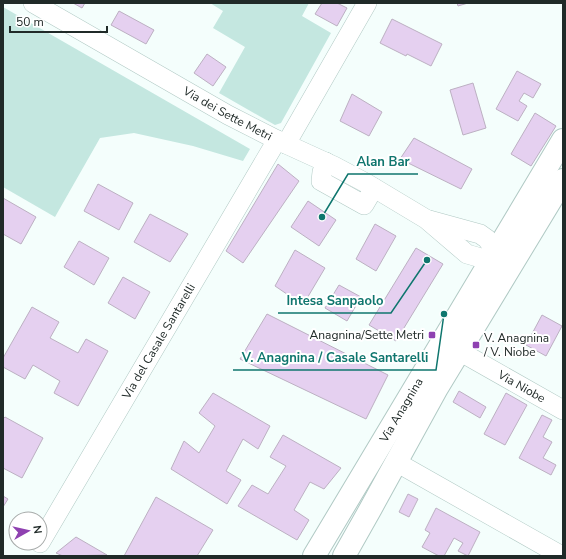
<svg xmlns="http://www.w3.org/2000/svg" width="566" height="559" viewBox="0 0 566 559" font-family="'Nunito Sans',sans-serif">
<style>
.green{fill:#c4e7e0}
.building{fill:#e5d0f0;stroke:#bcb0c2}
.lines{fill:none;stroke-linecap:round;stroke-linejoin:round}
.minor-casing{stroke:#b0c9c4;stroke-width:20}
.major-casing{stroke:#b0c9c4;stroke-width:24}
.minor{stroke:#fff;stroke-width:19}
.major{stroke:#fff;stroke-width:22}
.poi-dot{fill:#8f41b1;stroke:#fff;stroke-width:1.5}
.labels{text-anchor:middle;stroke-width:4;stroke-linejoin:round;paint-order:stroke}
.street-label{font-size:12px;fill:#202a28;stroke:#fff}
.poi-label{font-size:12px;fill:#202a28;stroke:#fff;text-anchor:end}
.leader{fill:none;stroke:#0f766e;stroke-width:1.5}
.callout-dot{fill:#0f766e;stroke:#fff;stroke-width:1.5}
.callout-label{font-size:13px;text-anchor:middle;font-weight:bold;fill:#0f766e;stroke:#fff;stroke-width:4;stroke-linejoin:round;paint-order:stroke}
</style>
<rect width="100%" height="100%" fill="#f4fefc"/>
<g class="green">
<path d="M210,3H309L302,16L331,33L281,123L275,125L219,93L245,47L213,28L223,11Z"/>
<path d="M3,7L250,149L243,161L193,146L134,133L100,138L55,217L3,187Z"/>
</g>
<g class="building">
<path d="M73,3H85L82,8Z"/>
<path d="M322,3H337L347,8L337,26L315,14Z"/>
<path d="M457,3H468L458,6Z"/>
<path d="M119,11L154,30L146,44L111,25Z"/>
<path d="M392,19L442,44L431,66L407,54L406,56L380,43Z"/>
<path d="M207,54L226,67L213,86L194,73Z"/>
<path d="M517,71L541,84L533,98L524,93L519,101L527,106L518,121L496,109Z"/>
<path d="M473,83L486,128L463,135L450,90Z"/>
<path d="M352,94L382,112L369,136L340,121Z"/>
<path d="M535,113L556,126L531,166L511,154Z"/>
<path d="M414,138L472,169L461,189L400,159Z"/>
<path d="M278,164L299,181L243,263L226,251Z"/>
<path d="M98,184L133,203L119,230L84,211Z"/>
<path d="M3,198L36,217L21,244L3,234Z"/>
<path d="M308,201L336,220L319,246L291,227Z"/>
<path d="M150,214L188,234L170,262L134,242Z"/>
<path d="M375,224L396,236L376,271L356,259Z"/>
<path d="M79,241L109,258L94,285L64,267Z"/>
<path d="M416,248L443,264L396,341L369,325Z"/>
<path d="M295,250L325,268L303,305L275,286Z"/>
<path d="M123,277L150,292L135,319L108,303Z"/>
<path d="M339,285L361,297L347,321L325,308Z"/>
<path d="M32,307L59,322L50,338L78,353L86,339L108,351L78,406L54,393L60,381L33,365L25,379L3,367V358Z"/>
<path d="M267,314L388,375L366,419L240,359Z"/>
<path d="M542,315L562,326L546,356L526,345Z"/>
<path d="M459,391L486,407L480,418L453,402Z"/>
<path d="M213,393L270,426L258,449L243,439L226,471L241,480L227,504L171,469L184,441L199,453L215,426L199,413Z"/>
<path d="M506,393L527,405L505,445L484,434Z"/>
<path d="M542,415L552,420L543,437L552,442L543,458L556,465L551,475L519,458Z"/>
<path d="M5,417L43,438L22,478L3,468V419Z"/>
<path d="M283,435L341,468L324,489L310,482L294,510L309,520L297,540L238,506L252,485L268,494L286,466L270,457Z"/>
<path d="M408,494L418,499L409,517L399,512Z"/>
<path d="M3,496L8,499L3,507Z"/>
<path d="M156,497L213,530L197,556H124Z"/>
<path d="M436,508L480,532L468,556L458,551L463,543L454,538L444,556H439L422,547L430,533L425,530Z"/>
<path d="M76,537L107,555L63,556L56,553Z"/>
</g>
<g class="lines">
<defs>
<g id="minor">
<path id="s1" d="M33,3L228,115L277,140L334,166L366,183L426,219L467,254L481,258L486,257L496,252"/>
<path d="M286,144L367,3"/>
<path d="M326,162L322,172L321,181L364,205L374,188"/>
<path d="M429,220L480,234L487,239L496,252L506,258"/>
<path id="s2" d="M459,351L563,410"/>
<path d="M396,462L562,556"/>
<path id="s3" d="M40,543L277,140"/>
</g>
<g id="major">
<path id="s4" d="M314,556L563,140"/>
<path d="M344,556L371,508L437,388L563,180"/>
</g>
</defs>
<use href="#minor" class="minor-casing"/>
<use href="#major" class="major-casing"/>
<use href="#minor" class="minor"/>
<use href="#major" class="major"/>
</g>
<g class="poi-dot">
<rect x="428" y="331" width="8" height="8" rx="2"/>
<rect x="472" y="341" width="8" height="8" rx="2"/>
</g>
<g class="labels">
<g class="street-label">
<text dy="4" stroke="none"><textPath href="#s1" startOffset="224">Via dei Sette Metri</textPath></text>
<text dy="4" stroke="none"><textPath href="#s3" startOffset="234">Via del Casale Santarelli</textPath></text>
<text dy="4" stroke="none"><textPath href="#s2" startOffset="72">Via Niobe</textPath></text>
<text dy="4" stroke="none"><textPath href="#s4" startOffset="170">Via Anagnina</textPath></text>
</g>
<g class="poi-label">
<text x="424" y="339">Anagnina/Sette Metri</text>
<text x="484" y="342" text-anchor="start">V. Anagnina<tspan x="484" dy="14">/ V. Niobe</tspan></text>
</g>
</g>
<path class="leader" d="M322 217L348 174H418M427 260L391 313H278M444 314L436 370H233"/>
<g class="callout-dot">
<circle cx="322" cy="217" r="4"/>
<circle cx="427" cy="260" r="4"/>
<circle cx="444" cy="314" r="4"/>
</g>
<g class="callout-label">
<text x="383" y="166">Alan Bar</text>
<text x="335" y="305">Intesa Sanpaolo</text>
<text x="335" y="362">V. Anagnina / Casale Santarelli</text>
</g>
<rect width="566" height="559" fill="none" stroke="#202a28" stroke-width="8"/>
<g transform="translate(28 531) rotate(82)"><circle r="19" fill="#ffffff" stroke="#a6aaa9"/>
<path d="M0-3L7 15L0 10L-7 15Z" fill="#8f41b1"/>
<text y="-6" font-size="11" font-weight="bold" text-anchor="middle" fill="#202a28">N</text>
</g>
<path d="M10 26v6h97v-6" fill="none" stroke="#202a28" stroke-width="2"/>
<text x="16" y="26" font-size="12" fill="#202a28" stroke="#ffffff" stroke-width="3" paint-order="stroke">50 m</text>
</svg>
